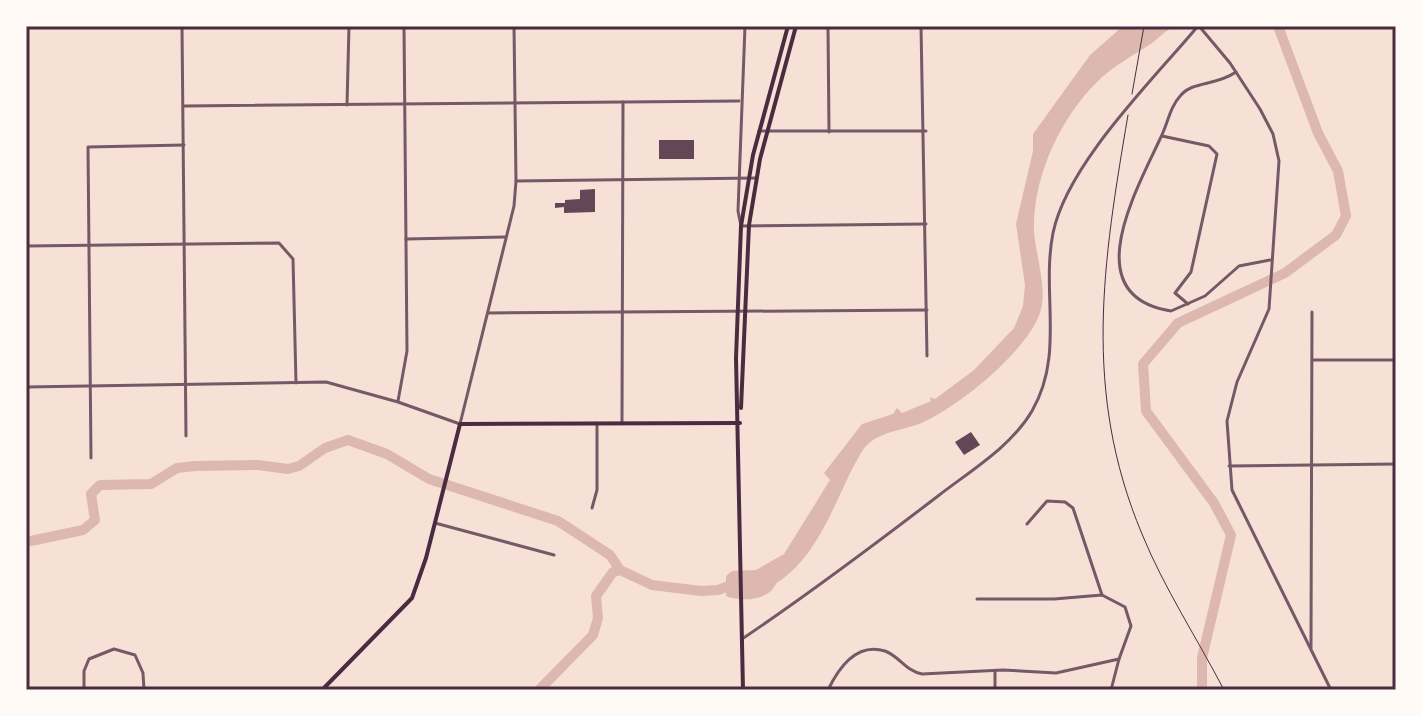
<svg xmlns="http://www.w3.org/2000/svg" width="1422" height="716" viewBox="0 0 1422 716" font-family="'Varela Round',sans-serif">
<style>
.water{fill:#dcb8b0}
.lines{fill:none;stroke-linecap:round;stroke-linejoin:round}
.river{stroke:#dcb8b0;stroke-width:10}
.building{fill:#644757}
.path{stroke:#4a2c40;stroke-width:1}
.minor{stroke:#755966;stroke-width:3}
.tertiary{stroke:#755966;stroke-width:3}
.secondary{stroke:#4a2c40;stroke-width:4}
.trunk{stroke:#4a2c40;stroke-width:4}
.neatline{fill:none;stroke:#4a2c40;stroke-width:3}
</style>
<rect width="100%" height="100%" fill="#f7e1d7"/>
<path class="water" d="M1123,26H1176C1166,30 1160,37 1152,43C1134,55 1113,66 1098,81C1062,116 1036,171 1034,221C1032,253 1053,292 1036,322C1017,358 965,401 928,420C905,432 875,429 861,453C837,493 822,553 778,582C775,584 774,588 771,591C759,601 739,601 726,596V576L732,571L756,570L784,554L830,480L824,473L862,424L893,414L897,408L902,413L931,401L930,397L935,399L974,370L1014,328L1023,306L1025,285L1016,224L1033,151V134L1090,55Z"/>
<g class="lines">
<g class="river">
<path d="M26,542L83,530L95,520L91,494L100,485L151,484L177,468L195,466L258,465L288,469L299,466L325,448L348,440L387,454L429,479L558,521L610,555L620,570L652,585L701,591L718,590L737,583"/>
<path d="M539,690L593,635L598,618L596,596L613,572L620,570"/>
<path d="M1202,690V658L1231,535L1214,503L1146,411L1143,364L1178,323L1285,273L1336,235L1346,216L1338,171L1318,133L1278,26"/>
</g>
</g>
<g class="building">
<rect x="659" y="140" width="35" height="19"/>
<path d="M595,189V212L564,213V207L555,208V203H565V200L580,199V190Z"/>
<path d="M971,432L980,445L964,455L955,442Z"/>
</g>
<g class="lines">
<g class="path">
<path d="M1132,94L1144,26"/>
<path d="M1128,115C1103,262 1082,391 1142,534C1164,588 1197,638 1224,690"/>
</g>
<g class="minor">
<path d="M182,26L186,436"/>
<path d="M514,26L516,181"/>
<path d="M745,26L738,211L741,226L926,224"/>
<path d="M828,26L829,132"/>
<path d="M921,26L927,356"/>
<path d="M1199,26L1230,63L1260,109L1273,134L1279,161L1269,309L1237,382L1227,421L1232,490L1331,690"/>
<path d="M1236,72C1216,86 1193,81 1181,95C1169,108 1168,124 1160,139C1136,191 1076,296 1171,311L1205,296L1239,266L1270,260"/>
<path d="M347,105L349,26"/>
<path d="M184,106L739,101"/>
<path d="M759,131H926"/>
<path d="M1162,136L1209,146L1217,154L1191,272L1175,293L1188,304"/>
<path d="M406,239L505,237"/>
<path d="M26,246L279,243L293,259L296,383"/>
<path d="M488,313L927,310"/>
<path d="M1312,360H1396"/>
<path d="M398,401L407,351L404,26"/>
<path d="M622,422L623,102"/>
<path d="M91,458L88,147L184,145"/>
<path d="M1229,466L1396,464"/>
<path d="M592,508L597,490V423"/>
<path d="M435,523L554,555"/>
<path d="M1027,524L1047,501L1065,502L1073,508L1102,595"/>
<path d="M1311,648L1312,312"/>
<path d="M995,671V690"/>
<path d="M84,690V671L89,659L114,649L135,655L143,673L144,690"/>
<path d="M828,690C838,669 856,642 885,651C899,656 906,671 922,674L1003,670L1056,673L1119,659L1131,626L1125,607L1102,595L1054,599H977"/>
<path d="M1111,690L1119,659"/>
</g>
<g class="tertiary">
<path d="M1396,26V231"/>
<path d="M26,387L326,382L398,402L460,424L514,206L516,181L756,178"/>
<path d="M742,639C809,594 874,545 938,496C970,471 1011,447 1032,411C1065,354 1041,293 1053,233C1067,164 1153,80 1198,26"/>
</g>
<path class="secondary" d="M322,690L412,598L426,558L460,424L740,423"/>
<g class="trunk">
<path d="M741,408L749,225L760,159L796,26"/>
<path d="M743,690L736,358L741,226L753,155L788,26"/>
</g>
</g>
<rect width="1422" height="716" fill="none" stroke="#fffaf5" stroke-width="56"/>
<rect x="28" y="28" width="1366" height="660" class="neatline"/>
</svg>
